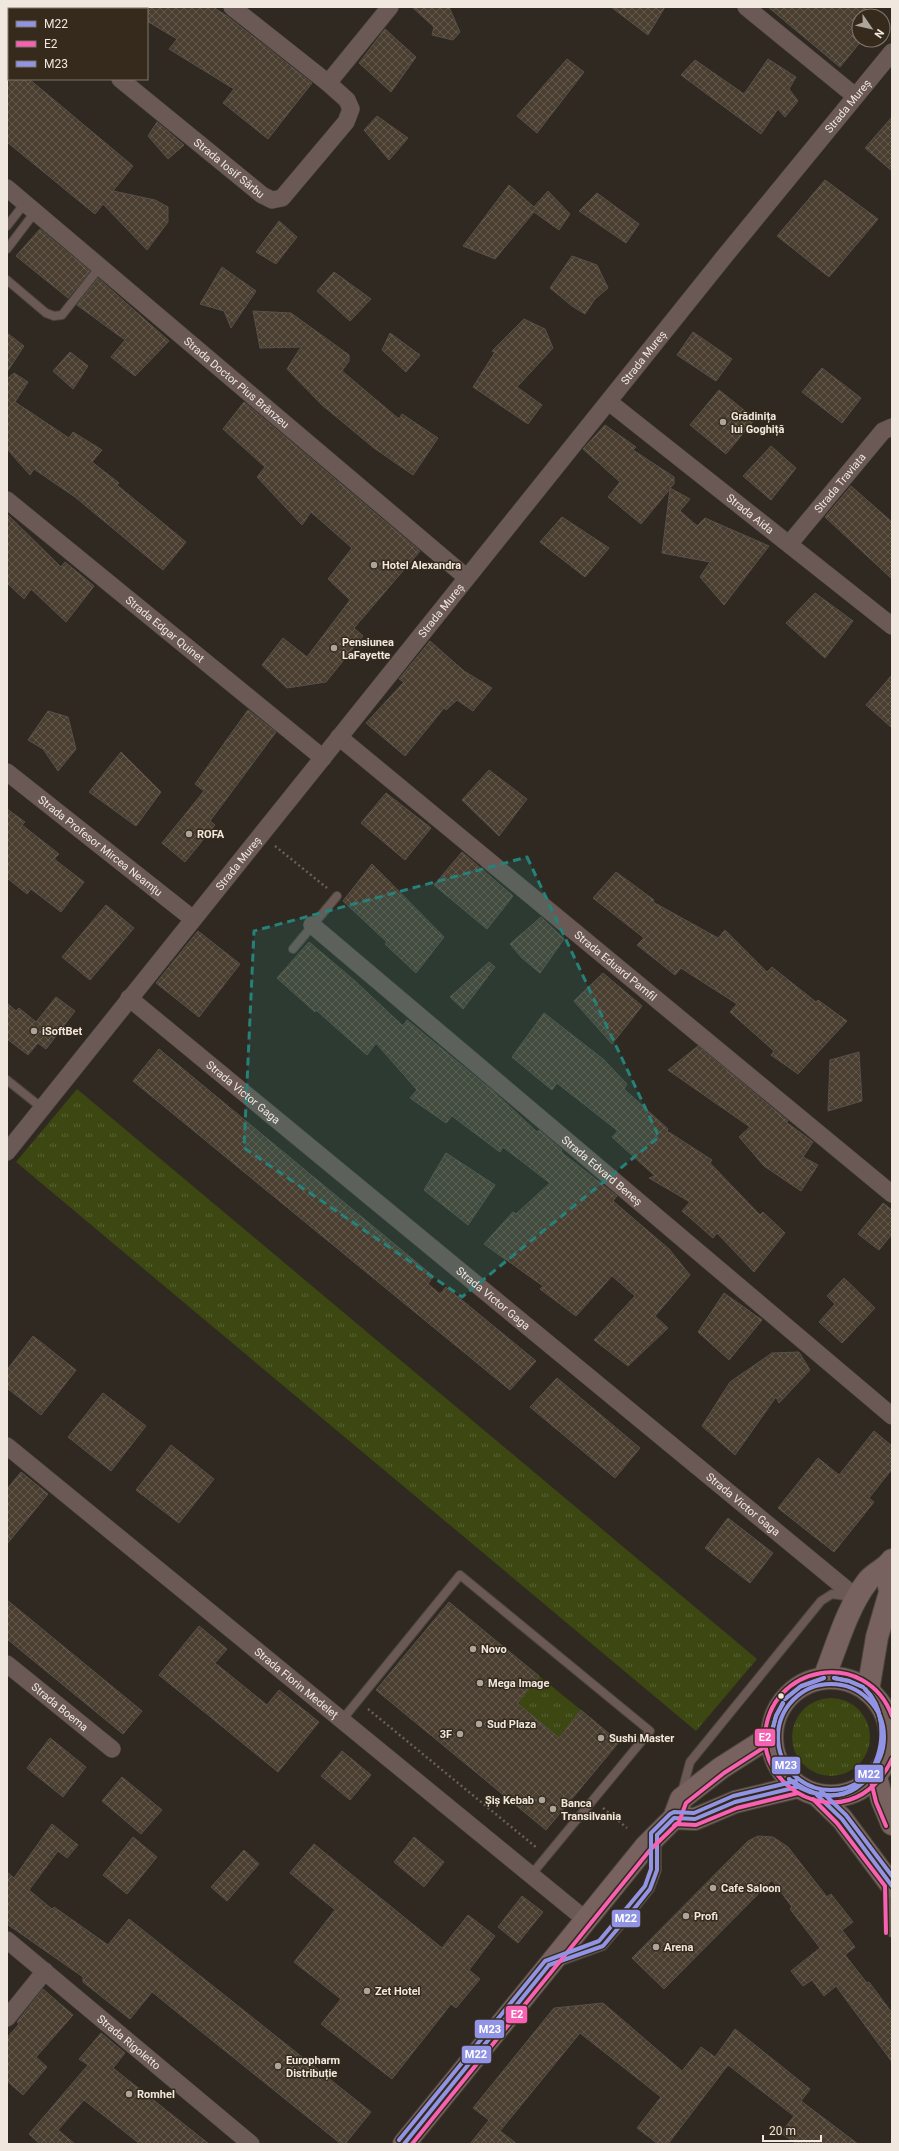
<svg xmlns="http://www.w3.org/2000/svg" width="899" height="2151" viewBox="0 0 899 2151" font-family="Roboto,sans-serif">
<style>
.grass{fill:url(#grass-tufts)}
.building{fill:url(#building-cross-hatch);stroke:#57514a}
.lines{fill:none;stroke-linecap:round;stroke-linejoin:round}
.lane-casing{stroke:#49443c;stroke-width:10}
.street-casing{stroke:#49443c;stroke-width:18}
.secondary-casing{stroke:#49443c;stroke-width:24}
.path{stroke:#6b5f5c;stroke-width:2.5;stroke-dasharray:2 3;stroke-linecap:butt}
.lane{stroke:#6b5956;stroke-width:8}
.street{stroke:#6b5956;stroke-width:17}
.secondary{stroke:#78625f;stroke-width:22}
.bus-1-casing{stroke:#352a1b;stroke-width:7}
.bus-2-casing{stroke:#352a1b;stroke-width:7}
.bus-3-casing{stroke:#352a1b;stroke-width:7}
.bus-1{stroke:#9193e5;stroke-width:4}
.bus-2{stroke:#f860b3;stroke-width:4}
.bus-3{stroke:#9193e5;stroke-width:4}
.marked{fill:#268179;fill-opacity:0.2;stroke:#268179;stroke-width:3;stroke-dasharray:8 5;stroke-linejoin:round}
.poi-dot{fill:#aca59c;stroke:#352a1b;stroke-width:1.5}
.bus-dot{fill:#f0e8df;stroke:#352a1b;stroke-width:1.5}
.labels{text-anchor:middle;stroke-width:3;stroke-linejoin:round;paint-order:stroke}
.street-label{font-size:11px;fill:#f0e8df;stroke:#352a1b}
.poi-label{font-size:11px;font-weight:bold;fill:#f0e8df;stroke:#352a1b;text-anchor:start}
.line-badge{stroke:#352a1b;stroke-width:1.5}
.badge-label{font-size:11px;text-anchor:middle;font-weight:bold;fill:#fff}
</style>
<defs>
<pattern id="grass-tufts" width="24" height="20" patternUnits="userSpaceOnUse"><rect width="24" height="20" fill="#3d4712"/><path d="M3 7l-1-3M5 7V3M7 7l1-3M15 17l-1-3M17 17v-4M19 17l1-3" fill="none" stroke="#596234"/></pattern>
<pattern id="building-cross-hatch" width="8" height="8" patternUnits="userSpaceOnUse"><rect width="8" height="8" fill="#4a3e31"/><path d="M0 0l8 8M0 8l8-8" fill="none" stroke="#645a4e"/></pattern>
</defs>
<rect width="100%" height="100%" fill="#2f2921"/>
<g class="grass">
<path d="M77,1089L757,1659L696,1731L16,1162Z"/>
<path d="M539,1676L581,1710L559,1738L517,1703Z"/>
<circle cx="831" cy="1737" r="39"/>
</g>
<g class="building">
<path d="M147,7H213L227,16L312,83L268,139L223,103L234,89L169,49L177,39L147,21Z"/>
<path d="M412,7H449L460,32L453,40L432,35L434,27Z"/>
<path d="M611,7H665L648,35Z"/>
<path d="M768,7H864L875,16H859V40H862L840,67Z"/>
<path d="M385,29L416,57L391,92L359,63Z"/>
<path d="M567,59L584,72L537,133L517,116Z"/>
<path d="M768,59L796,77L789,89L798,101L785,117L778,109L761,134L681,75L695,60L744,94Z"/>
<path d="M7,79H29L133,166L113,191L155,200L168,207V222L147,250L103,204L95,214L7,142Z"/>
<path d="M377,116L408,138L389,160L364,130Z"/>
<path d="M892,117V171L865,148Z"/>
<path d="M157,122L184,145L168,159L148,136Z"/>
<path d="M825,180L878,219L829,277L777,236Z"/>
<path d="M509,185L534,207L548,191L570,214L559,230L534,212L495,259L463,246Z"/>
<path d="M597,193L639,224L626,243L579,211Z"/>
<path d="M279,221L297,237L276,264L256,252Z"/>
<path d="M40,229L90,271L68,298L16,256Z"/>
<path d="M572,256L597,265L608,288L595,299L585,314L572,306L550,288Z"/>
<path d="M222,267L256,291L231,328L224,311L200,304Z"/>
<path d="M334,272L371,299L350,321L317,291Z"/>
<path d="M98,278L169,341L135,376L111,357L125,340L77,305Z"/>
<path d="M253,311L291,313L349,355V361L342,371L399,419L402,414L438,438L413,475L374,448L322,405L287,369L301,347L260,348Z"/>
<path d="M524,319L545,329L553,348L517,387L542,405L528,424L473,387L495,352L492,351Z"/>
<path d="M693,332L732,359L716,381L677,355Z"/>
<path d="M7,333L24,346L7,372Z"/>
<path d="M390,333L420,355L406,372L382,350Z"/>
<path d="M70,352L88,366L73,389L53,371Z"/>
<path d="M822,368L861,398L842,423L802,392Z"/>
<path d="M14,373L28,382L15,402L69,438L73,432L102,450L92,462L119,483L117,485L186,542L163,570L75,497L34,469L30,475L7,449V379Z"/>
<path d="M719,390L755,419L726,454L690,425Z"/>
<path d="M244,402L420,551L354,628L363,636L326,682L287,688L262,665L283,638L307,657L350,600L328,579L352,548L311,512L302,525L257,477L265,467L223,429Z"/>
<path d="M605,425L636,447L633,450L674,477V484L670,488L690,499L680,511L697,526L705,518L769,546L724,605L700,577L710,562L662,553L670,489L641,524L608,497L620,482L583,449Z"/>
<path d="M771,446L796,468L771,500L743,476Z"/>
<path d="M851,486L892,522V579L825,517Z"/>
<path d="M7,514L61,567L65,562L94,586L66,622L31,589L24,599L7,583Z"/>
<path d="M562,517L609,548L585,577L540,542Z"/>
<path d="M815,593L853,621L825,658L786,623Z"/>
<path d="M430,641L464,671L492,688L473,711L457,700L446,710L444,708L405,756L366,723L404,682L399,679Z"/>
<path d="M892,675V728L866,705Z"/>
<path d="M248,710L276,732L210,821L215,825L185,862L162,843L204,791L195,784Z"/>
<path d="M48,711L68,717L76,749L58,771L43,749L28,740Z"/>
<path d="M121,752L161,792L136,826L89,792Z"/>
<path d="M489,770L527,799L499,836L462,800Z"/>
<path d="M386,793L431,828L405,860L361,823Z"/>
<path d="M7,809L25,822L22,825L59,854L54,859L84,882L61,912L31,889L27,894L7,878Z"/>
<path d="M462,852L513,896L487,929L434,885Z"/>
<path d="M372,864L444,937L416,973L385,944L387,942L343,901Z"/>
<path d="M616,872L654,900L653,902L718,938L725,930L767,972L772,967L816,1002L818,1000L847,1021L798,1074L771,1055L774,1051L730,1012L737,1004L681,968L675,975L637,945L644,938L593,898Z"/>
<path d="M106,905L134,928L90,980L62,957Z"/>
<path d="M541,917L564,939L540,973L522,958L510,944Z"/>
<path d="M198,931L240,964L199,1017L156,983Z"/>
<path d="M309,942L355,981L403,1026L407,1020L494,1092L537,1132L539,1130L562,1150L561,1152L617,1196L613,1201L669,1249L690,1275L655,1316L668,1328L628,1366L594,1340L635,1296L612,1276L576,1316L540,1289L543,1286L484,1244L513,1212L516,1214L550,1183L503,1147L500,1152L452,1116L446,1123L410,1098L417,1090L376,1043L367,1055L316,1010L315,1012L277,978Z"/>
<path d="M489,962L495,967L463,1009L450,997Z"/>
<path d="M603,973L642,1006L612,1044L574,1001Z"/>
<path d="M56,997L75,1011L46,1049L38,1043L28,1055L7,1039V1003L16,1011L19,1008L36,1022Z"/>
<path d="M544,1013L603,1059L627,1084L624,1089L668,1129L667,1131L712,1160L710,1163L760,1215L763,1212L785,1233L754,1272L717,1233L713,1238L682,1211L690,1202L649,1178L655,1176L612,1137L618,1131L557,1083L552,1090L512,1057Z"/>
<path d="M698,1046L788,1121L786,1122L813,1142L803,1157L818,1165L801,1191L764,1166L739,1137L750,1127L668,1070Z"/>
<path d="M159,1049L433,1276L428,1284L440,1294L446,1287L536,1361L510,1390L133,1081Z"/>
<path d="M859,1052L862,1101L828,1111L830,1060Z"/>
<path d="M446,1153L495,1185L468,1225L424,1190Z"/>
<path d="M883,1203L892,1210V1234L879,1250L858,1234Z"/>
<path d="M844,1278L875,1308L842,1343L819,1322L835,1304L827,1296Z"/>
<path d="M724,1293L762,1320L729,1360L698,1332Z"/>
<path d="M33,1336L76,1370L41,1415L7,1388V1370Z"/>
<path d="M799,1352L810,1370L779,1403L776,1397L735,1455L702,1426L730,1382L772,1353Z"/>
<path d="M557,1378L640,1448L615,1478L530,1407Z"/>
<path d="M103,1393L146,1426L111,1471L68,1437Z"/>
<path d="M874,1431L892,1446V1469L869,1498L874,1502L834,1552L778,1508L818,1458L839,1475Z"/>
<path d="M171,1445L214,1479L179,1523L136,1490Z"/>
<path d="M21,1472L48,1494L7,1544V1489Z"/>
<path d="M728,1518L773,1553L750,1583L705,1548Z"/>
<path d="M7,1600L142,1711L123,1734L7,1639Z"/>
<path d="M449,1602L539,1676L517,1703L559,1738L581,1710L619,1742L546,1830L376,1690Z"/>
<path d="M199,1626L227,1649L215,1663L267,1705L279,1690L319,1722L278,1772L159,1675Z"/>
<path d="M50,1738L86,1767L63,1797L27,1768Z"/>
<path d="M342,1751L371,1775L350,1800L321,1776Z"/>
<path d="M122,1777L162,1810L141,1834L102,1801Z"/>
<path d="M52,1824L78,1845L67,1858L58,1851L29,1890L52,1909L54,1907L108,1945L129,1919L371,2112L345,2144H341L152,1992L130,2019L83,1982V1977L7,1924V1872L14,1878Z"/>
<path d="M758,1836L773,1837L788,1847L827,1897L831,1894L853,1922L842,1930L855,1947L845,1955L867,1983L869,1982L892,2013V2062L836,1986L824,1996L812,1980L803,1986L791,1971L820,1948L790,1909L792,1907L772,1880L664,1989L632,1958L748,1841Z"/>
<path d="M133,1837L157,1857L127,1894L103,1875Z"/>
<path d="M414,1837L444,1862L424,1887L394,1862Z"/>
<path d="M314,1844L442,1948L468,1915L495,1936L469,1970L480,1979L456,2008L451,2004L392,2079L321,2024L341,1999L294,1962L335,1910L290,1873Z"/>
<path d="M244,1850L259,1864L227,1901L211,1887Z"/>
<path d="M522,1896L543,1912L518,1943L498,1927Z"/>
<path d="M43,1989L73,2015L36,2057L47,2067L23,2095L7,2081V2038L19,2024L17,2022Z"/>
<path d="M603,2003L682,2071L701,2047L715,2057L735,2029L810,2089L801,2101L858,2144H797L781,2133L794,2116L728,2065L668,2144H658L637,2128L661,2097L580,2033L500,2131L517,2144H470L489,2120L473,2108L554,2008Z"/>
<path d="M101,2033L125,2053L113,2068L209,2144H140L84,2100L58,2130L75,2144H40L29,2134L88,2065L79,2059Z"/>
</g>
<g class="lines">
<defs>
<g id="lane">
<path d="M7,226L25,203"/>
<path d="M7,249L35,212"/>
<path d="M7,280L46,313L54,316L62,315L100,267"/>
<path d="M293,949L337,896"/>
<path d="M7,1080L42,1108"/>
<path d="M342,1720L460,1575L650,1731L531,1875"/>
<path d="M682,1792L690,1762L821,1601L832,1594L851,1597"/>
<path d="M891,1887L892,1933"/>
<path d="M559,1962L603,1946L630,1914L650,1889L657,1870V1840"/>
</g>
<g id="street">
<path d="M32,7L34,9"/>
<path d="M746,7L855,96"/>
<path id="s1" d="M120,79L262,195L272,200L282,198L346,122L351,109L347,100L328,83L232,7"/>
<path d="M328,83L390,7"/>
<path id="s2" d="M7,188L466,577"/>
<path id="s3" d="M609,402L892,626"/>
<path id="s4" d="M7,500L323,758"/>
<path id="s5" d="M790,543L883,431L892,427"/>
<path id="s6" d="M339,737L892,1194"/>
<path id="s7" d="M7,772L193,919"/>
<path id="s8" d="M312,925L892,1416"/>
<path id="s9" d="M129,998L857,1598"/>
<path id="s10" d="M7,1152L724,257L892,52"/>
<path id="s11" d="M7,1446L586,1920"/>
<path id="s12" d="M7,1664L112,1749"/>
<path id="s13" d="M7,1940L251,2144"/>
<path d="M7,2018L45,1971"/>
</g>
<g id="secondary">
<circle cx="831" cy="1737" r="59"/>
<path d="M824,1678C836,1648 847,1608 867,1582C873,1573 885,1570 892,1560"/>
<path d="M868,1691L877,1637L890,1592L886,1568"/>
<path d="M876,1776L882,1800L892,1824"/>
<path d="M817,1795L842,1819L892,1886"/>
<path d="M674,1818L695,1819L735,1802L797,1787"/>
<path d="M404,2144L646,1846L674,1818L681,1799L721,1768L771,1736"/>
</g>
</defs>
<use href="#lane" class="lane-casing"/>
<use href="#street" class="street-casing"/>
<use href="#secondary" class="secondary-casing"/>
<g class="path">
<path d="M275,846L327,888"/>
<path d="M368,1709L537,1848"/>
<path d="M603,1808L627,1828"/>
</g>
<use href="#lane" class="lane"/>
<use href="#street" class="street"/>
<use href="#secondary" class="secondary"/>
<defs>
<g id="bus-1">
<path d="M834,1678L849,1681L863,1687"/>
<path d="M834,1678L849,1681L863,1687"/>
<path d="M785,1699L801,1686L824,1678"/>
<path d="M785,1699L800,1687L824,1678"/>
<path d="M772,1731L776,1716L783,1703"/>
<path d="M772,1731L776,1716L783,1703"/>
<path d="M789,1779C800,1786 810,1793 824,1795C878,1802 899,1721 865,1689"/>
<path d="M789,1779C796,1787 807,1792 818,1794C880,1807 899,1724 865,1689"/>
<path d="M817,1795L842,1819L892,1886"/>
<path d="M657,1835L674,1818L695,1819L735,1802L797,1787"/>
<path d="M549,1965L603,1946L630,1914L650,1889L657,1870V1835"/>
<path d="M404,2144L549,1965"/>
</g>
<g id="bus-2">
<path d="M892,1716C867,1647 768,1664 765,1737C764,1779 809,1812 849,1800C869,1794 884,1777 892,1759"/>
<path d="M870,1777L876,1802L886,1826"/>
<path d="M813,1799L837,1823L885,1886L886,1933"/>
<path d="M674,1826L676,1824L696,1825L737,1808L798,1793"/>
<path d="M412,2144L650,1850L679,1822L686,1803L724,1773L774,1741"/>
</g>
<g id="bus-3">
<circle cx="831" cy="1737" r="53"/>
<path d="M821,1791L846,1815L892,1876"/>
<path d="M399,2140L545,1961L599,1941L625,1910L645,1886L651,1869V1833L670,1814L674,1812L694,1813L733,1796L796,1781"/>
</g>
</defs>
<use href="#bus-1" class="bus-1-casing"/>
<use href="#bus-2" class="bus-2-casing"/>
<use href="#bus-3" class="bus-3-casing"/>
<use href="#bus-1" class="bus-1"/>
<use href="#bus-2" class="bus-2"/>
<use href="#bus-3" class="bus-3"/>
</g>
<path class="marked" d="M527,857L659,1137L462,1297L244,1148L254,931Z"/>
<g class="poi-dot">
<circle cx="723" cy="422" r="4"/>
<circle cx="374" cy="565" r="4"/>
<circle cx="334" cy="648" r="4"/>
<circle cx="189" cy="834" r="4"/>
<circle cx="34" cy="1031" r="4"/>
<circle cx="473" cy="1649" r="4"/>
<circle cx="480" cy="1683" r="4"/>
<circle cx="479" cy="1724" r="4"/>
<circle cx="460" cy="1734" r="4"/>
<circle cx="601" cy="1738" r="4"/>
<circle cx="542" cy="1800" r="4"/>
<circle cx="553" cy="1809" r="4"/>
<circle cx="713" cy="1888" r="4"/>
<circle cx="686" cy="1916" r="4"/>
<circle cx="656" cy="1947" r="4"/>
<circle cx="367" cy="1991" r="4"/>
<circle cx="278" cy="2066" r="4"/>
<circle cx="129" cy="2094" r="4"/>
</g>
<circle class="bus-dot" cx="781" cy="1696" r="3.5"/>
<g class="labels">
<g class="street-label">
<text dy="4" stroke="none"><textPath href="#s10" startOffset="1342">Strada Mureș</textPath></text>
<text dy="4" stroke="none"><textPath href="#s1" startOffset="141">Strada Iosif Sârbu</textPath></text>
<text dy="4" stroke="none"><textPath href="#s10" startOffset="1018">Strada Mureș</textPath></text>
<text dy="4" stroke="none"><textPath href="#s2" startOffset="301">Strada Doctor Pius Brânzeu</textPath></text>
<text dy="4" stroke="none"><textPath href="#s5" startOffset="78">Strada Traviata</textPath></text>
<text dy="4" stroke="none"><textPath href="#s3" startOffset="180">Strada Aida</textPath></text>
<text dy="4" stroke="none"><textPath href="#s10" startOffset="694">Strada Mureș</textPath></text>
<text dy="4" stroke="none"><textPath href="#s4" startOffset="204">Strada Edgar Quinet</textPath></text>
<text dy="4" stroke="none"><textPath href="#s7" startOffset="119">Strada Profesor Mircea Neamțu</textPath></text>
<text dy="4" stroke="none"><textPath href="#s10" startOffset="370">Strada Mureș</textPath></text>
<text dy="4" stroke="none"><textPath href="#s6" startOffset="359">Strada Eduard Pamfil</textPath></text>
<text dy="4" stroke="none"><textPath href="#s9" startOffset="148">Strada Victor Gaga</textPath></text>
<text dy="4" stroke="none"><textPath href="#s8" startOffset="380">Strada Edvard Beneș</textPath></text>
<text dy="4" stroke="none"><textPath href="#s9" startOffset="472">Strada Victor Gaga</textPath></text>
<text dy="4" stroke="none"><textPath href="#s9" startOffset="796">Strada Victor Gaga</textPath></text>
<text dy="4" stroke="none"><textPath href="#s11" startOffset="374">Strada Florin Medeleț</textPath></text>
<text dy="4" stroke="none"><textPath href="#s12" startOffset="68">Strada Boema</textPath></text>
<text dy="4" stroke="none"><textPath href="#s13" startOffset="159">Strada Rigoletto</textPath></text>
</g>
<g class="poi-label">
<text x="731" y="420">Grădinița<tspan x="731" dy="13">lui Goghiță</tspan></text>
<text x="382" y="569">Hotel Alexandra</text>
<text x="342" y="646">Pensiunea<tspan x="342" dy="13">LaFayette</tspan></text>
<text x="197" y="838">ROFA</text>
<text x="42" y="1035">iSoftBet</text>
<text x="481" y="1653">Novo</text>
<text x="488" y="1687">Mega Image</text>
<text x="487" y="1728">Sud Plaza</text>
<text x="452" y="1738" text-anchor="end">3F</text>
<text x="609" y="1742">Sushi Master</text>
<text x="534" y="1804" text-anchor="end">Șiș Kebab</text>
<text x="561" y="1807">Banca<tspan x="561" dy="13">Transilvania</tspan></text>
<text x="721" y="1892">Cafe Saloon</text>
<text x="694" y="1920">Profi</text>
<text x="664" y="1951">Arena</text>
<text x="375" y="1995">Zet Hotel</text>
<text x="286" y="2064">Europharm<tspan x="286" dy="13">Distribuție</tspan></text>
<text x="137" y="2098">Romhel</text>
</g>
</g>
<g class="line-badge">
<rect x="754" y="1728" width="22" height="19" rx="4" fill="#f860b3"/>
<rect x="771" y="1756" width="30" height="19" rx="4" fill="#9193e5"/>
<rect x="854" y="1764" width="30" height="19" rx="4" fill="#9193e5"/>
<rect x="611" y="1909" width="30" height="19" rx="4" fill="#9193e5"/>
<rect x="505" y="2005" width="23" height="19" rx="4" fill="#f860b3"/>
<rect x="474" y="2019" width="31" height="20" rx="4" fill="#9193e5"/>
<rect x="461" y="2045" width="31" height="19" rx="4" fill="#9193e5"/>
</g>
<g class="badge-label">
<text x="765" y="1741">E2</text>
<text x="786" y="1769">M23</text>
<text x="869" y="1778">M22</text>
<text x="626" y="1922">M22</text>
<text x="517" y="2018">E2</text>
<text x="490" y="2033">M23</text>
<text x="476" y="2058">M22</text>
</g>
<rect width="899" height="2151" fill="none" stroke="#f0e8df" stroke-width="16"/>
<rect x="8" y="8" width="140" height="72" fill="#352a1b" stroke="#807669"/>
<rect x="16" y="21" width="20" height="6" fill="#9193e5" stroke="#807669"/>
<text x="44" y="28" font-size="12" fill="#f0e8df">M22</text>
<rect x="16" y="41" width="20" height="6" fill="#f860b3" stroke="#807669"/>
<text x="44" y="48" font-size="12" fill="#f0e8df">E2</text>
<rect x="16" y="61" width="20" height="6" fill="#9193e5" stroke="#807669"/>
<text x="44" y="68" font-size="12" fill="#f0e8df">M23</text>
<g transform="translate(871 28) rotate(124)"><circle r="19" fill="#352a1b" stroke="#807669"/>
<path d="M0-3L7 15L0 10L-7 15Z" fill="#aca59c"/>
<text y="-6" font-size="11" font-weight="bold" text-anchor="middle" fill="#f0e8df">N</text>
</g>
<path d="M763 2135v6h58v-6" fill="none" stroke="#f0e8df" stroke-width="2"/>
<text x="769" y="2135" font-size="12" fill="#f0e8df" stroke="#352a1b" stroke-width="3" paint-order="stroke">20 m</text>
</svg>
